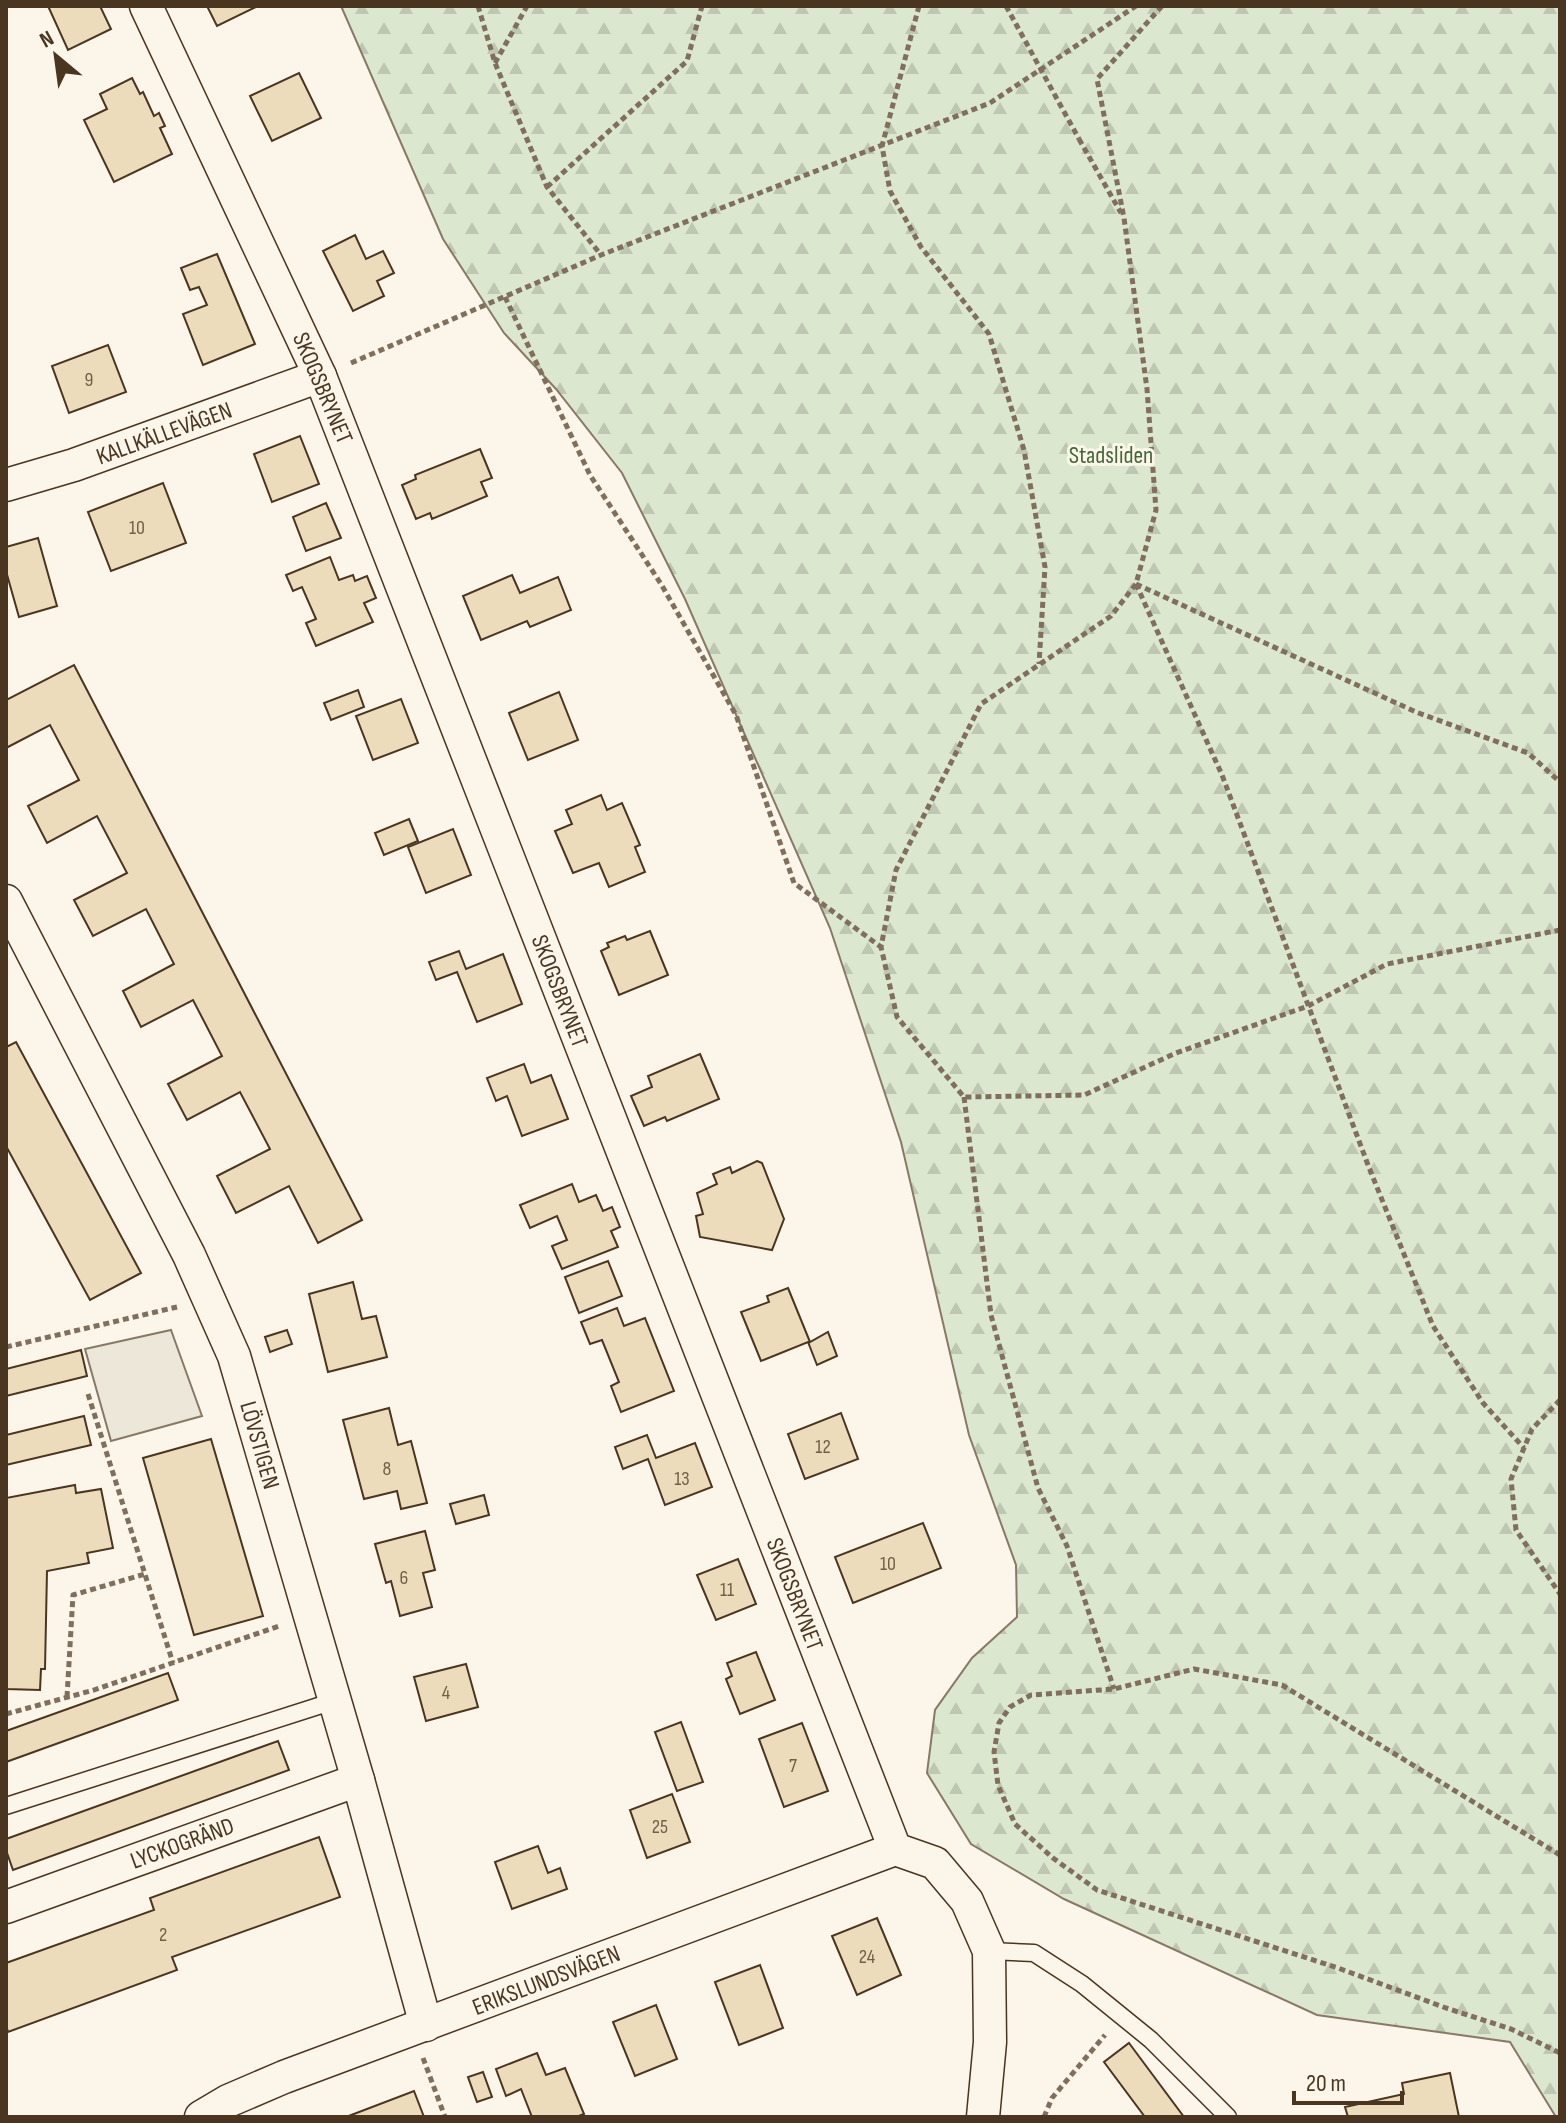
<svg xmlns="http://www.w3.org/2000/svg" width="1566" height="2123" viewBox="0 0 1566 2123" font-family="'Sofia Sans Condensed',sans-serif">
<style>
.forest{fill:url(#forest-firs);stroke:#887966;stroke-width:2}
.parking{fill:#ede7d9;stroke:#887966;stroke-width:2}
.building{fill:#ecdcbc;stroke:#4a3520;stroke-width:2}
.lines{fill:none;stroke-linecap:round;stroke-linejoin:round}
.service-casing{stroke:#4a3520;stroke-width:19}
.minor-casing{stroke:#4a3520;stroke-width:35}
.path{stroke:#7f6f5c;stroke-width:5;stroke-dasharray:6 4;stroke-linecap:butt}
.service{stroke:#fbf6e9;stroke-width:16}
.minor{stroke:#fbf6e9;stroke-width:32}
.path-bridge{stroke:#7f6f5c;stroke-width:5;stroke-dasharray:6 4;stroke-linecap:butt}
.labels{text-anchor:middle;stroke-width:6;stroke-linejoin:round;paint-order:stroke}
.number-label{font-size:20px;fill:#725f47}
.street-label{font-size:24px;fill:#4a3520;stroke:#fbf6e9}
.park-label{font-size:24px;fill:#436837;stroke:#fbf6e9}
</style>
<defs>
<pattern id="forest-firs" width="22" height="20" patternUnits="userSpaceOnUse" patternTransform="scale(2)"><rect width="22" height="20" fill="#dce7d0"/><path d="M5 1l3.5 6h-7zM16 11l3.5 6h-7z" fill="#bec7b2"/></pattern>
</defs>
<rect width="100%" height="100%" fill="#fbf6e9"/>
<path class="forest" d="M341,6H1560V2117H1556L1510,2042L1317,2015L1064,1899L971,1844L927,1773L935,1710L972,1658L1017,1617L1016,1565L969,1435L901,1142L830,928L685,599L622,473L556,389L504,333L443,239Z"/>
<path class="parking" d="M171,1330L202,1416L111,1441L85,1349Z"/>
<g class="building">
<path d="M48,6H100L111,29L68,50Z"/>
<path d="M207,6H258L217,26Z"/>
<path d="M299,73L321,118L272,141L250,96Z"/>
<path d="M132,78L140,94L143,92L154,116L159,113L165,126L160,128L172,154L114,182L84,120L107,109L100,94Z"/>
<path d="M355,235L366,259L383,251L394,273L377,281L384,296L353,311L323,251Z"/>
<path d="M217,254L255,344L203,365L183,314L207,305L199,287L190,290L181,268Z"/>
<path d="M108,345L126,392L69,413L52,366Z"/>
<path d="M300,436L319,484L272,502L254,454Z"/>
<path d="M480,449L492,478L481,482L487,496L432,519L430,513L416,519L402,485L416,479L415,475Z"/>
<path d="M163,483L186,543L111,571L88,512Z"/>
<path d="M326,503L341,538L306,551L293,517Z"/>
<path d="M38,538L57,606L19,617L6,571V547Z"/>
<path d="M330,557L339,580L353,575L355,581L367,576L376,598L364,603L373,622L316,646L306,623L316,619L302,587L293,591L286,575Z"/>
<path d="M512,575L520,593L558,577L571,610L530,627L527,621L481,640L463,596Z"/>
<path d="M74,665L362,1220L318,1243L289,1186L236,1213L217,1176L270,1149L240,1092L187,1120L168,1084L222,1056L193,1000L141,1027L123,991L174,964L146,909L93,936L74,900L127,873L97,816L47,843L28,806L79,780L50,725L6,748V700Z"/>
<path d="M358,690L364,707L331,720L324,703Z"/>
<path d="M559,692L578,740L528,760L509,713Z"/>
<path d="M401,699L418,743L373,760L356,716Z"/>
<path d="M601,795L607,810L622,803L640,845L635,847L645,872L609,887L599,863L573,873L555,831L572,824L566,810Z"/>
<path d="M409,819L418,841L384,855L375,833Z"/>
<path d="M453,829L471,875L426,893L408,847Z"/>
<path d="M650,931L668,975L619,995L601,951L609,947L607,943L625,936L627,940Z"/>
<path d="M459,951L466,969L503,954L522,1004L477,1022L457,972L436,980L429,962Z"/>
<path d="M16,1042L141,1273L90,1300L6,1146V1047Z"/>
<path d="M700,1054L719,1099L667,1121L665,1117L644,1126L631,1096L652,1087L648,1076Z"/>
<path d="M524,1064L531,1083L551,1075L568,1119L522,1136L507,1096L496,1101L487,1078Z"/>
<path d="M757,1161L762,1163L784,1219L772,1250L700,1237L696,1216L703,1214L697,1193L717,1184L713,1174L730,1167L732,1173Z"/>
<path d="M572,1184L579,1202L596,1195L603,1211L612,1207L620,1227L611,1231L618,1247L562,1269L552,1246L567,1240L557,1216L530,1228L520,1205Z"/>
<path d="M608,1261L622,1296L579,1313L565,1277Z"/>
<path d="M353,1282L362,1319L376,1316L387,1357L328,1372L309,1294Z"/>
<path d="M788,1288L810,1342L828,1332L837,1356L817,1365L808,1342L761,1361L741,1312L769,1302L767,1296Z"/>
<path d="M617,1308L624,1326L645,1318L674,1391L621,1412L611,1386L619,1382L602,1340L590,1344L581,1322Z"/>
<path d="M287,1330L292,1344L270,1352L265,1337Z"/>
<path d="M81,1350L87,1376L6,1396V1369Z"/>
<path d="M389,1408L398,1445L411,1441L427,1503L401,1509L397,1491L364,1499L343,1420Z"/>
<path d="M841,1413L858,1459L805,1479L788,1434Z"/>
<path d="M84,1416L91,1445L6,1465V1435Z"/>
<path d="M647,1435L656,1458L695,1443L712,1487L665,1505L648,1459L623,1469L615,1447Z"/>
<path d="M211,1439L263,1616L194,1635L143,1458Z"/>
<path d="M75,1485L76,1493L101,1489L113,1548L87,1553L89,1563L47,1571L45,1669H41L40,1690L6,1689V1498Z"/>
<path d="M484,1495L489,1515L456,1524L450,1504Z"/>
<path d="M923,1523L941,1568L853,1603L835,1557Z"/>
<path d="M425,1531L435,1570L423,1573L432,1607L400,1616L391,1581L386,1583L375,1544Z"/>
<path d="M738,1559L756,1604L716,1620L697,1575Z"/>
<path d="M756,1652L775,1700L740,1714L726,1679L732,1676L727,1663Z"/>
<path d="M466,1664L478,1707L426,1721L414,1677Z"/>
<path d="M168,1673L178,1700L6,1762V1731Z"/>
<path d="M681,1722L703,1782L677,1791L655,1732Z"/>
<path d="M802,1723L828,1791L784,1807L759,1739Z"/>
<path d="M278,1741L289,1770L13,1870L6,1850V1839Z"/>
<path d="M672,1794L690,1842L647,1858L630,1810Z"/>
<path d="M319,1837L340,1897L172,1957L177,1970L8,2032L6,2025V1963L154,1910L150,1898Z"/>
<path d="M538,1846L548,1873L560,1868L567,1889L512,1909L495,1862Z"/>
<path d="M877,1918L901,1975L857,1995L832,1936Z"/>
<path d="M760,1965L783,2028L739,2045L715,1982Z"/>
<path d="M656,2005L677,2059L635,2076L613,2022Z"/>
<path d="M1129,2043L1184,2117H1145L1104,2062Z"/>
<path d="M537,2053L546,2075L565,2068L584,2114L576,2117H532L521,2089L506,2096L496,2069Z"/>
<path d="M483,2072L492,2097L477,2102L468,2077Z"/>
<path d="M1450,2073L1459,2117H1348L1345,2107L1404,2094L1402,2083Z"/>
<path d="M414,2091L424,2117H346Z"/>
</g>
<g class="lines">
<defs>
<g id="service">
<path d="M6,1806L334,1701"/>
<path d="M989,1951L1034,1953L1082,1984L1151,2040L1228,2117"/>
</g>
<g id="minor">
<path d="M146,6L320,376L895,1849L935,1863L967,1901L989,1951L990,2042L983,2117"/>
<path d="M6,485L74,465L320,376"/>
<path d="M6,901L189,1255L234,1356L358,1780L426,2025"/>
<path d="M6,1907L358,1780"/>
<path d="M201,2117L228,2101L284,2077L895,1849"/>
</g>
</defs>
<use href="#service" class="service-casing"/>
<use href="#minor" class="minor-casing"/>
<g class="path">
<path d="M478,6L495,63L547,187L601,255"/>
<path d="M919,6L882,146L890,191L921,247L989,334L1024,450L1045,567L1039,664"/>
<path d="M1162,6L1097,79L1124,218L1147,389L1156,510L1136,584L1111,616L981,704L896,870L881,947L897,1017L964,1097L1084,1095L1176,1053L1308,1006L1387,964L1560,930"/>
<path d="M495,63L527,6"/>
<path d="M1079,139L1121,213"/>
<path d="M547,187L687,61L702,6"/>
<path d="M505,297L590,475L661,584L736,715L794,883L881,947"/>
<path d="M351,363L601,255L990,103L1136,6"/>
<path d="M1136,584L1222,775L1368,1165L1433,1326L1483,1403L1524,1448"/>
<path d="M1136,584L1416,712L1528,753L1560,782"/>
<path d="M964,1097L991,1315L1038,1488L1067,1546L1114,1689"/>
<path d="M6,1347L177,1307"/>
<path d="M88,1394L173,1663"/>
<path d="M1560,1400L1532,1429L1511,1479L1516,1530L1560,1594"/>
<path d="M67,1697L73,1595L145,1574"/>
<path d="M6,1714L94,1690L279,1626"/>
<path d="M1560,1855L1282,1685L1194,1669L1114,1689L1031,1695L1010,1707L999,1723L994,1752L998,1785L1015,1824L1053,1858L1097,1890L1338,1968L1446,2008L1511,2029L1560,2053"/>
<path d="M423,2058L445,2117"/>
<path d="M1044,2117L1052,2098L1105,2035"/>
</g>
<use href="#service" class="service"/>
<use href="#minor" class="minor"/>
<path class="path-bridge" d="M1006,6L1079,139"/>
</g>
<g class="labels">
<g class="number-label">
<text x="89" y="386">9</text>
<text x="137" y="534">10</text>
<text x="823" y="1453">12</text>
<text x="387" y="1475">8</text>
<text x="682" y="1485">13</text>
<text x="888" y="1570">10</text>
<text x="404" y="1584">6</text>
<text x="727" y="1596">11</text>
<text x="446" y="1699">4</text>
<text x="793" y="1772">7</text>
<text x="660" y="1833">25</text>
<text x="163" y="1941">2</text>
<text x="867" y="1963">24</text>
</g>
<g class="street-label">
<text transform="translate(323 388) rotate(67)" y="8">SKOGSBRYNET</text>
<text transform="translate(164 433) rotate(-20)" y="8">KALLKÄLLEVÄGEN</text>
<text transform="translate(560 991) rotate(69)" y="8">SKOGSBRYNET</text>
<text transform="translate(260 1445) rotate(74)" y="8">LÖVSTIGEN</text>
<text transform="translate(795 1594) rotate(69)" y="8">SKOGSBRYNET</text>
<text transform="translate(182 1843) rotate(-20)" y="8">LYCKOGRÄND</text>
<text transform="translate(546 1980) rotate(-21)" y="8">ERIKSLUNDSVÄGEN</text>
</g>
<g class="park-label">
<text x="1111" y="463">Stadsliden</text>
</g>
</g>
<rect width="1566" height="2123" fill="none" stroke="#4a3520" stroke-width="16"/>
<g transform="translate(56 56) rotate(331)" stroke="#fbf6e9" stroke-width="6" paint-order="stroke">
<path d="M0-6L14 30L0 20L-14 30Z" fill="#4a3520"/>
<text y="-12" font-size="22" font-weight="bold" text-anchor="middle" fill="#4a3520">N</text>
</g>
<path d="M1294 2091v12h108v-12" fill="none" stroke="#4a3520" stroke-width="4"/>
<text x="1306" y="2091" font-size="24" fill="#4a3520" stroke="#fbf6e9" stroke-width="6" paint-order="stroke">20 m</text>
</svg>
